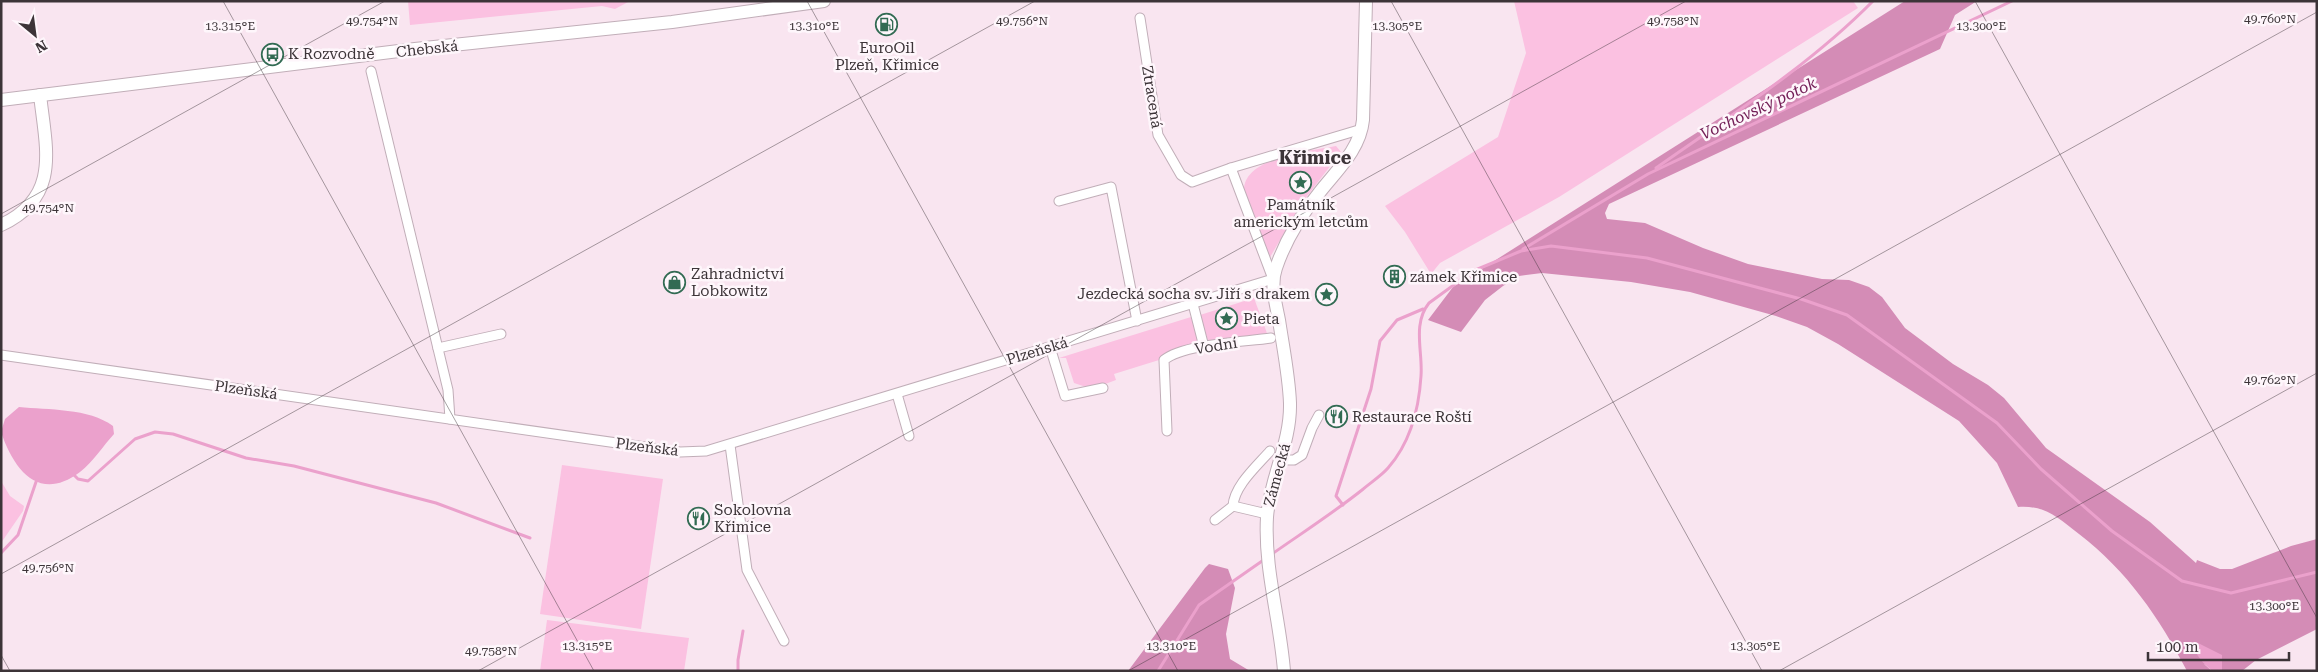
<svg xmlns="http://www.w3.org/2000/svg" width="2318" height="672" viewBox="0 0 2318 672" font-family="'Roboto Serif',serif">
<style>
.green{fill:#fbc1e1}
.forest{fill:#d48cb6}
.water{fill:#eba1cc}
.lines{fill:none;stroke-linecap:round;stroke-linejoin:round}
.stream{stroke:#eba1cc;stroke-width:3}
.street-casing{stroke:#c1aeb8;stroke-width:11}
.secondary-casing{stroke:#c1aeb8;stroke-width:14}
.street{stroke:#fff;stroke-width:9}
.secondary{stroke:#fff;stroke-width:12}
.ticks{fill:none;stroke:#3c3438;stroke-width:1;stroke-opacity:0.45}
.labels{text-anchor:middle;stroke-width:5;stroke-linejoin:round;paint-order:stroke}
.poi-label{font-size:15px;fill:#3c3438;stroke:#fef6fb;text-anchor:start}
.street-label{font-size:15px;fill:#3c3438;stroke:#fef6fb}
.water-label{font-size:16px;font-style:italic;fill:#742058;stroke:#fef6fb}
.quarter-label{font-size:18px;font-weight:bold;fill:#3c3438;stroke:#fef6fb}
.ticks-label{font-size:12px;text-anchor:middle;fill:#3c3438;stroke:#fef6fb;stroke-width:5;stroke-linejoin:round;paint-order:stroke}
</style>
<rect width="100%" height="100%" fill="#f9e5f0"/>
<g class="green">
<path d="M408,1H630L615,9L602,6L410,25Z"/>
<path d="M1514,1H1853L1858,8L1559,197L1440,263L1431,274L1405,232L1385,206L1498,137L1526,53Z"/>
<path d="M1336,146L1341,152L1301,204L1269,259L1244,190C1244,157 1311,151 1336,146Z"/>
<path d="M1254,298L1268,336L1208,341L1200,315Z"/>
<path d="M1191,317L1198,339L1194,346L1169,353L1159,360L1114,374L1116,380L1092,389L1074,383L1066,358H1059Z"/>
<path d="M562,465L663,479L641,629L540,614Z"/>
<path d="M1,481L10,496L24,506L23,511L1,543Z"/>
<path d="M547,620L689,638L684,671H540Z"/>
</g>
<g class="forest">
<path d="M1905,1H1977L1955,15L1940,49L1609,204L1605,213L1607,219L1645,223L1703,248L1748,264L1822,279L1849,280L1869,287L1882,297L1905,328L1953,364L1988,385L2004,398L2046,448L2150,522L2196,563L2197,560L2220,569H2232L2291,546L2317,539V629L2256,660L2242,671H2221L2204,664L2212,671H2187C2159,617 2127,571 2079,534C2058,518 2046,505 2018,507L1997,463L1959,421L1838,344L1807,327L1776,316L1690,292L1631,282L1542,273L1519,276L1503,286L1485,300L1461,332L1428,320L1453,287Z"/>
<path d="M1209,564L1228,569L1235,588L1226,634L1230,659L1250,671H1128L1205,568Z"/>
</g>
<g class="water">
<path d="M19,407C48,410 89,408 113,426L114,434C103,446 93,462 80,472C39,503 14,470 1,432L5,419Z"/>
<path d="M2198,643L2222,655V670L2212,671C2204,664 2196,656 2194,646Z"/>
</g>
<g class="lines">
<g class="stream">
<path d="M1656,168C1730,116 1809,66 1873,1"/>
<path d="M1523,249L1648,174L2012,1"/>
<path d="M71,472L78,479L88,481L135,439L155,432L173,434L246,458L294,466L436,503L530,538"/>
<path d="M1343,505L1336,496L1371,389L1380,341L1397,320L1423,309"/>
<path d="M1,553L18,535L37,479"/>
<path d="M1272,554C1302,533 1333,513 1362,490C1370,483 1381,476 1388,468C1410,443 1419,408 1421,376C1423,352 1412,324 1429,303L1473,271L1521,251L1551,246L1647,258L1801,299L1847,315L1997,423L2041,469L2112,531L2182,581L2231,593L2317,572"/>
<path d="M738,671V660L743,631"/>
<path d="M1158,671L1199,605L1265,559"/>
</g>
<defs>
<g id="street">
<path d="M1140,18L1158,135L1181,175L1192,182L1231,168L1362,129"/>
<path d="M371,71L448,390L450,419"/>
<path d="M1059,201L1111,187L1137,321"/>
<path d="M1193,304L1204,347"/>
<path d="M1050,347L1065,396L1103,388"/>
<path d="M438,348L501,334"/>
<path d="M1,355L680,452L706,451L1273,279L1231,168"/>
<path d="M897,394L909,436"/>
<path d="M1167,431L1164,360C1183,344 1244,342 1271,338"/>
<path d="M730,445L747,570L784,641"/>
<path d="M1281,460H1294L1302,455L1312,428L1319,415"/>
<path d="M1233,506C1234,486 1257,466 1270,451"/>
<path d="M1233,506L1267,514"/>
<path d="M1215,520L1233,506"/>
</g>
<g id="secondary">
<path d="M1,100L415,49L672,22L824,1"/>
<path d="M1,225C61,197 46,149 40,95"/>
<path d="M1284,671C1280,619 1264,569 1267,517C1270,478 1291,443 1290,403C1289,376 1283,347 1279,320C1276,304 1270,285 1276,268C1285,241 1301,215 1319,193C1336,171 1360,150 1363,120L1366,1"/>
</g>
</defs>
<use href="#street" class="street-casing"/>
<use href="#secondary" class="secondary-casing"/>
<use href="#street" class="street"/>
<use href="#secondary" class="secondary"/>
</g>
<path class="ticks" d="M223,1L594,671M807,1L1178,671M1391,1L1762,671M1975,1L2317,618M1,214L385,1M1,574L1035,1M1,655L10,671M478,671L1686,1M1128,671L2317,12M1779,671L2317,373"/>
<defs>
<symbol id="fuel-ring" viewBox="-11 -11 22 22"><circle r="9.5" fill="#fef6fb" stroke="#326b53" stroke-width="1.5"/><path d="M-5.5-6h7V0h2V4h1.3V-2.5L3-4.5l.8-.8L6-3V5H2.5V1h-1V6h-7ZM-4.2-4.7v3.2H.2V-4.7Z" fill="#326b53"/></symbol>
<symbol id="bus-ring" viewBox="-11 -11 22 22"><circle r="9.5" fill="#fef6fb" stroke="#326b53" stroke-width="1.5"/><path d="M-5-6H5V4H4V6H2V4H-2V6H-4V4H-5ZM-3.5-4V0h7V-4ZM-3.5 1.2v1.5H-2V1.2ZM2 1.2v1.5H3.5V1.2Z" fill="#326b53"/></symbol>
<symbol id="sight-ring" viewBox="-11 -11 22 22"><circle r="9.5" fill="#fef6fb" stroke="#326b53" stroke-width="1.5"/><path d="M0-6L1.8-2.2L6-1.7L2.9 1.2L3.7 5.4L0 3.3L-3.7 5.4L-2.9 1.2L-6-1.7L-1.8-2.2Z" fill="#326b53"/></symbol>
<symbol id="building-ring" viewBox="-11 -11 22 22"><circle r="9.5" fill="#fef6fb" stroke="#326b53" stroke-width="1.5"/><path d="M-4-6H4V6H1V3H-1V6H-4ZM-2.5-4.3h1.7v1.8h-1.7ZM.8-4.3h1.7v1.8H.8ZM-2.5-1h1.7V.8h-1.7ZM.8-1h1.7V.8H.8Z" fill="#326b53"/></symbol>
<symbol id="shop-ring" viewBox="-11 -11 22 22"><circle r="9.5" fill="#fef6fb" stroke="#326b53" stroke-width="1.5"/><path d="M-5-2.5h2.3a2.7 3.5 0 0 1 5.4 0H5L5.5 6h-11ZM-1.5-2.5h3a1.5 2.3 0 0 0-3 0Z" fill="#326b53"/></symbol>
<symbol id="restaurant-ring" viewBox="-11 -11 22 22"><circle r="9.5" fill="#fef6fb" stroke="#326b53" stroke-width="1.5"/><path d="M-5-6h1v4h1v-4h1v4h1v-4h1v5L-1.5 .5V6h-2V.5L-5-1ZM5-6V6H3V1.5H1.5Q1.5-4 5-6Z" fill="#326b53"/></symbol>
</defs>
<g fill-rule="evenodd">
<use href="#fuel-ring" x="874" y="12" width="25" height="25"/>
<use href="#bus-ring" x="260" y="42" width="25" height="25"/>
<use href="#sight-ring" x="1288" y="170" width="25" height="25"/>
<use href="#building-ring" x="1382" y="264" width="25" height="25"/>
<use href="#shop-ring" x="662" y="270" width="25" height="25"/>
<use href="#sight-ring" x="1314" y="282" width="25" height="25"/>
<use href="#sight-ring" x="1214" y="306" width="25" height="25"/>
<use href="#restaurant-ring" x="1324" y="404" width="25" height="25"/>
<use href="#restaurant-ring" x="686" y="506" width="25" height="25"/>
</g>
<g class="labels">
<g class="poi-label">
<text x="887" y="53" text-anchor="middle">EuroOil<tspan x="887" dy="17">Plzeň, Křimice</tspan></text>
<text x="288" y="59">K Rozvodně</text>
<text x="1301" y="210" text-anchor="middle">Památník<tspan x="1301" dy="17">americkým letcům</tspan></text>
<text x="691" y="279">Zahradnictví<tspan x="691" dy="17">Lobkowitz</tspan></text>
<text x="1410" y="282">zámek Křimice</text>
<text x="1310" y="299" text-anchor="end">Jezdecká socha sv. Jiří s drakem</text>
<text x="1243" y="324">Pieta</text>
<text x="1352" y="422">Restaurace Roští</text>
<text x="714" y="515">Sokolovna<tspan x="714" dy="17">Křimice</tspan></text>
</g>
<g class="street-label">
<text transform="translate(427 49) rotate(-6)" y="5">Chebská</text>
<text transform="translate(1152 97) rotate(81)" y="5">Ztracená</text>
<text transform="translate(1216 346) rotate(-9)" y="5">Vodní</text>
<text transform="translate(1037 351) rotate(-17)" y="5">Plzeňská</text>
<text transform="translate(246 390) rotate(8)" y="5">Plzeňská</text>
<text transform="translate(647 447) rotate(7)" y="5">Plzeňská</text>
<text transform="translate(1277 475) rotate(-75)" y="5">Zámecká</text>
</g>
<g class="water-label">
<text transform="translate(1758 108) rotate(-25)" y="6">Vochovský potok</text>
</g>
<g class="quarter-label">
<text x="1315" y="164">Křimice</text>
</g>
</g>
<g class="ticks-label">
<text x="2270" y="23">49.760°N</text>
<text x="372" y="25">49.754°N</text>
<text x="1022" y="25">49.756°N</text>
<text x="1673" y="25">49.758°N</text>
<text x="230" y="30">13.315°E</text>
<text x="814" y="30">13.310°E</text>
<text x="1397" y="30">13.305°E</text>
<text x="1981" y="30">13.300°E</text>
<text x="48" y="212">49.754°N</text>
<text x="2270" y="384">49.762°N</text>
<text x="48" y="572">49.756°N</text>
<text x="2274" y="610">13.300°E</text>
<text x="587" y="650">13.315°E</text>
<text x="1171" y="650">13.310°E</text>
<text x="1755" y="650">13.305°E</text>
<text x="491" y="655">49.758°N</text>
</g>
<rect width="2318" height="672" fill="none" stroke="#3c3438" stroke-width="5"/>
<g transform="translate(35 35) rotate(151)" stroke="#fef6fb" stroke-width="4" paint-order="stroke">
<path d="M0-4L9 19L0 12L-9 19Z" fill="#3c3438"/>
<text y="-8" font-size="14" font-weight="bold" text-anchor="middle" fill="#3c3438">N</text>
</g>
<path d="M2148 652v8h141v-8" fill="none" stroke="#3c3438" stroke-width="2.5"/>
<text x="2156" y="652" font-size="15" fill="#3c3438" stroke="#fef6fb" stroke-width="4" paint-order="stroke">100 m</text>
</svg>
